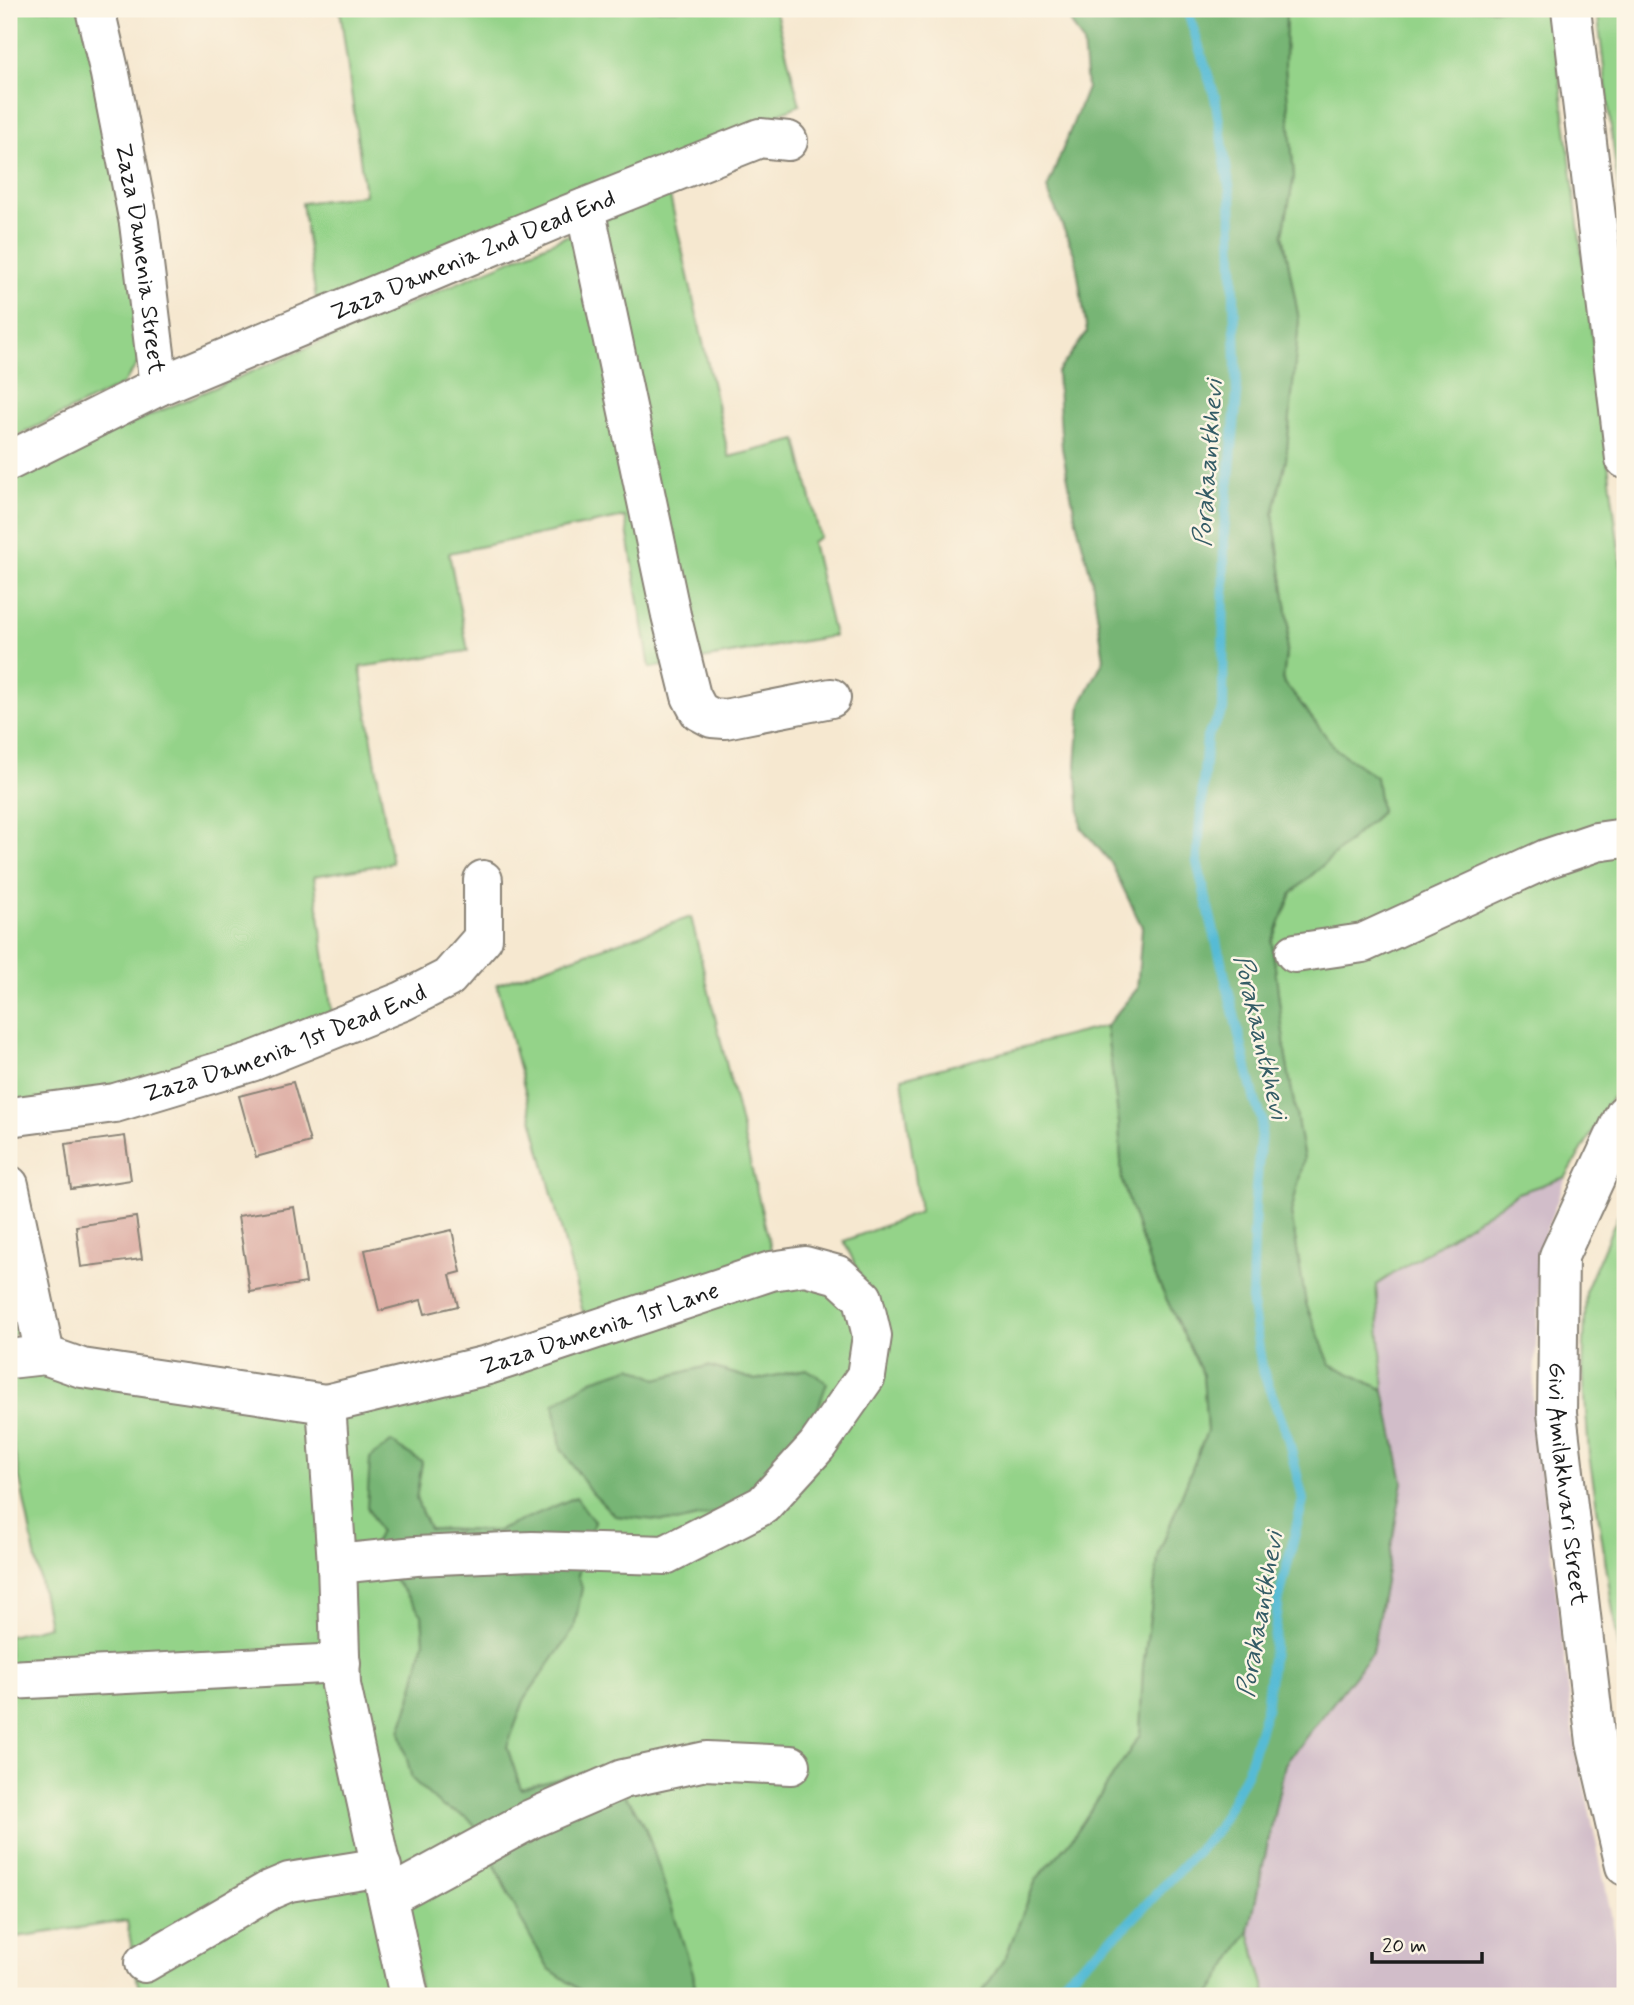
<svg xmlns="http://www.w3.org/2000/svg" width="1634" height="2005" viewBox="0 0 1634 2005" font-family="Mynerve,sans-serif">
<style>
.industrial{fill:#d1bdc9}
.green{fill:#94d389;stroke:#587852;stroke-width:2;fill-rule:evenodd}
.forest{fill:#77b575;stroke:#4a6848;stroke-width:2}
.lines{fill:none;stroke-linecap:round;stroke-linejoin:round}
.stream{stroke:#57bbd5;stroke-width:10}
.building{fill:#dba9a0}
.minor-casing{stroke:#898276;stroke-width:42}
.minor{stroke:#fff;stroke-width:38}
.labels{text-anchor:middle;stroke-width:5;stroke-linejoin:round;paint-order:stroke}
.street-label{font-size:24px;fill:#1c1c1c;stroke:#fcf5e5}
.water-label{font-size:26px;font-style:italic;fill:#345c66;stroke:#fcf5e5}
</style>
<rect width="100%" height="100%" fill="#fcf5e5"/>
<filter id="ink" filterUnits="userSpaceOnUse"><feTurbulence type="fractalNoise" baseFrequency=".0143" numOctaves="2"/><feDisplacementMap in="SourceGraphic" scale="14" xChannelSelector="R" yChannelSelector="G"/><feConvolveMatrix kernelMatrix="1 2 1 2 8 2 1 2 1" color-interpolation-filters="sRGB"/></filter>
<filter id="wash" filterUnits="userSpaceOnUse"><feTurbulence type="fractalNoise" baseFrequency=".00686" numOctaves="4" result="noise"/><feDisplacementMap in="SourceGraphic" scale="28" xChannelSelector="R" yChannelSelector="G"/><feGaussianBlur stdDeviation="1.57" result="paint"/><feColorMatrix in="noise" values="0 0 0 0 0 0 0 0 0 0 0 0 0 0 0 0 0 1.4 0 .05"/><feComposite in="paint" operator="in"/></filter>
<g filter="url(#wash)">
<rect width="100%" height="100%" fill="#f6e8d0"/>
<path class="industrial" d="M1566,1177L1542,1242L1533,1399L1574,1736L1625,1981V1996H1267L1249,1931L1285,1764L1372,1653L1403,1482L1384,1390L1376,1285L1518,1193Z"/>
<g class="green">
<path d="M9,9H85L145,354L122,385L9,440Z"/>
<path d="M340,9H775L800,105L317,306L302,203L365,195Z"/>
<path d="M1286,9H1551L1625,598V1076L1566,1177L1518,1193L1376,1285L1384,1390L1330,1364L1306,1304L1291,1213L1304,1159L1286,1058L1272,942L1292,893L1381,812L1375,777L1337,751L1283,681L1289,624L1273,514L1286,460L1299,320L1283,234L1294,177L1285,66Z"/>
<path d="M1597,9H1625V246Z"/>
<path d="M669,192L729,457L797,440L820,537L812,542L834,636L650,668L625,517L449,553L468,651L360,667L392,863L314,876L332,1014L253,1053L9,1108V476Z"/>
<path d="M691,917L773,1258L586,1324L497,984Z"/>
<path d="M1106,1026L1119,1123L1122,1181L1151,1267L1203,1375L1207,1431L1159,1553L1143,1667L1140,1735L1069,1843L1036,1880L1006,1956L980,1996H696L693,1973L675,1922L599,1768L521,1789L507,1747L525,1698L574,1629L578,1575L594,1521L523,1520L497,1531L429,1529L416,1499L422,1462L371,1550L422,1614L424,1641L410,1702L400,1732L441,1806L467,1817L480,1832L506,1890L548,1968L589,1996H422L350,1680L339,1412L789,1279L861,1277L844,1241L920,1212L902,1078ZM708,1366L755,1380L806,1369L561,1448L657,1379Z"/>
<path d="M1625,1199V1689L1589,1455L1583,1370L1586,1290Z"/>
<path d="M9,1227L31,1319L9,1339Z"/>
<path d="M9,1370H61L303,1413L315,1433L397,1996H140L127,1921L9,1938V1636L49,1626L9,1424Z"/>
<path d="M1249,1931L1267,1996H1209Z"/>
<path d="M1141,1980L1156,1996H1112Z"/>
</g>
<g class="forest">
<path d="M1063,9H1286L1285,66L1294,177L1283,234L1299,320L1286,460L1273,514L1289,625L1283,681L1337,750L1376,777L1381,812L1292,893L1272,942L1286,1058L1304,1159L1291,1213L1306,1304L1330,1364L1384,1390L1403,1482L1372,1653L1285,1764L1249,1931L1209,1996H1156L1141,1980L1112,1996H980L1006,1956L1036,1880L1069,1843L1140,1735L1143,1667L1159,1553L1207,1431L1203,1375L1151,1267L1122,1181L1119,1123L1106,1026L1137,989L1142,927L1111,863L1081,827L1076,765L1081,704L1104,659L1092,580L1076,520L1062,448L1057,373L1087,332L1075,256L1047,189L1087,88L1083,43Z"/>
<path d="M708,1366L755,1380L807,1369L827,1383L812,1424L754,1489L720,1512L676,1522L615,1516L591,1492L561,1448L554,1404L592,1380L632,1367L657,1379Z"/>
<path d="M391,1442L422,1462L416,1499L429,1529L497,1531L576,1497L594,1522L578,1575L582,1588L574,1629L525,1698L507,1747L521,1789L599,1768L632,1804L647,1831L693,1973L696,1996H589L548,1968L522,1922L480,1832L467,1817L441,1806L412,1779L400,1732L410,1702L424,1641L422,1615L371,1550L380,1531L367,1507L370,1458Z"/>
</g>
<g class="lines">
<path class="stream" d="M1047,1996L1127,1925L1216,1831L1247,1772L1266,1709L1279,1598L1303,1500L1288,1438L1262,1368L1252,1305L1255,1200L1262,1120L1255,1101L1197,862L1207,737L1223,710L1224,531L1237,395L1231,198L1215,97L1187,9"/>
</g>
<g id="blocks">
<g class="building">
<path d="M293,1082L310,1142L256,1157L239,1096Z"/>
<path d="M125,1136L131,1180L71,1189L65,1144Z"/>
<path d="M294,1207L306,1283L250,1292L238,1216Z"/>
<path d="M136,1217L142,1259L81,1267L76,1226Z"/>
<path d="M452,1230L461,1272L450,1275L458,1306L425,1314L421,1300L379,1311L365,1250Z"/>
</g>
</g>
</g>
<g filter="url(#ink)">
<use href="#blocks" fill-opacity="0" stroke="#898276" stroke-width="2"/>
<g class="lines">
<defs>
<g id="minor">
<path id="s1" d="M95,9L110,74L139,223L159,386"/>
<path d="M1571,9L1625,459"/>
<path d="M585,208L671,615L691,696L699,711L712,718L725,719L831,698"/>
<path id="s2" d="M9,461L159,386L554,220L760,138L788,141"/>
<path d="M1295,953L1363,943L1546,859L1596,842L1625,838"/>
<path id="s3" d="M1625,1114L1559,1256L1557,1413L1596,1742L1625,1866"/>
<path id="s4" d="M9,1117L115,1103L251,1062L403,1001L448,978L483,938V880"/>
<path d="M9,1185L45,1355L82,1368L326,1404L337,1564L341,1685L409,1996"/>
<path d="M9,1359L45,1355"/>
<path id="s5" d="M326,1404L488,1365L771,1271L805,1266L838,1275L863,1298L872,1336L866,1376L817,1446L763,1505L665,1555L532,1551L416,1556L337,1564"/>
<path d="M9,1680L341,1663"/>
<path d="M388,1897L531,1819L623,1779L706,1761L791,1765"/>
<path d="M144,1963L270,1890L289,1882L382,1867"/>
</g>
</defs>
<use href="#minor" class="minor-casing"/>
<use href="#minor" class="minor"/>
</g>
</g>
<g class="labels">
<g class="street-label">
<text dy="8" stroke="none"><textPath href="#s2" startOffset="508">Zaza Damenia 2nd Dead End</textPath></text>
<text dy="8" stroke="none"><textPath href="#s1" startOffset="254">Zaza Damenia Street</textPath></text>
<text dy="8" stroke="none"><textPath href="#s4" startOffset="287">Zaza Damenia 1st Dead End</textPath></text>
<text dy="8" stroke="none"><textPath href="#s5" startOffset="284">Zaza Damenia 1st Lane</textPath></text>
<text dy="8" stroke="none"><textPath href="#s3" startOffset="385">Givi Amilakhvari Street</textPath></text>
</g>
<g class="water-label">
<text transform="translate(1207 463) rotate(-86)" y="9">Porakaantkhevi</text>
<text transform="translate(1262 1037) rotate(77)" y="9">Porakaantkhevi</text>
<text transform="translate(1259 1614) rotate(-80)" y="9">Porakaantkhevi</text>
</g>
</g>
<rect width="1634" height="2005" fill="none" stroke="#fcf5e5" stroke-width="35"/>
<path d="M1372 1952v10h110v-10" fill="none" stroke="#1c1c1c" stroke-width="3.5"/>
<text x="1382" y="1952" font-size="21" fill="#1c1c1c" stroke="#fcf5e5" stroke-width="5" paint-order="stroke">20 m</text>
</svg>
